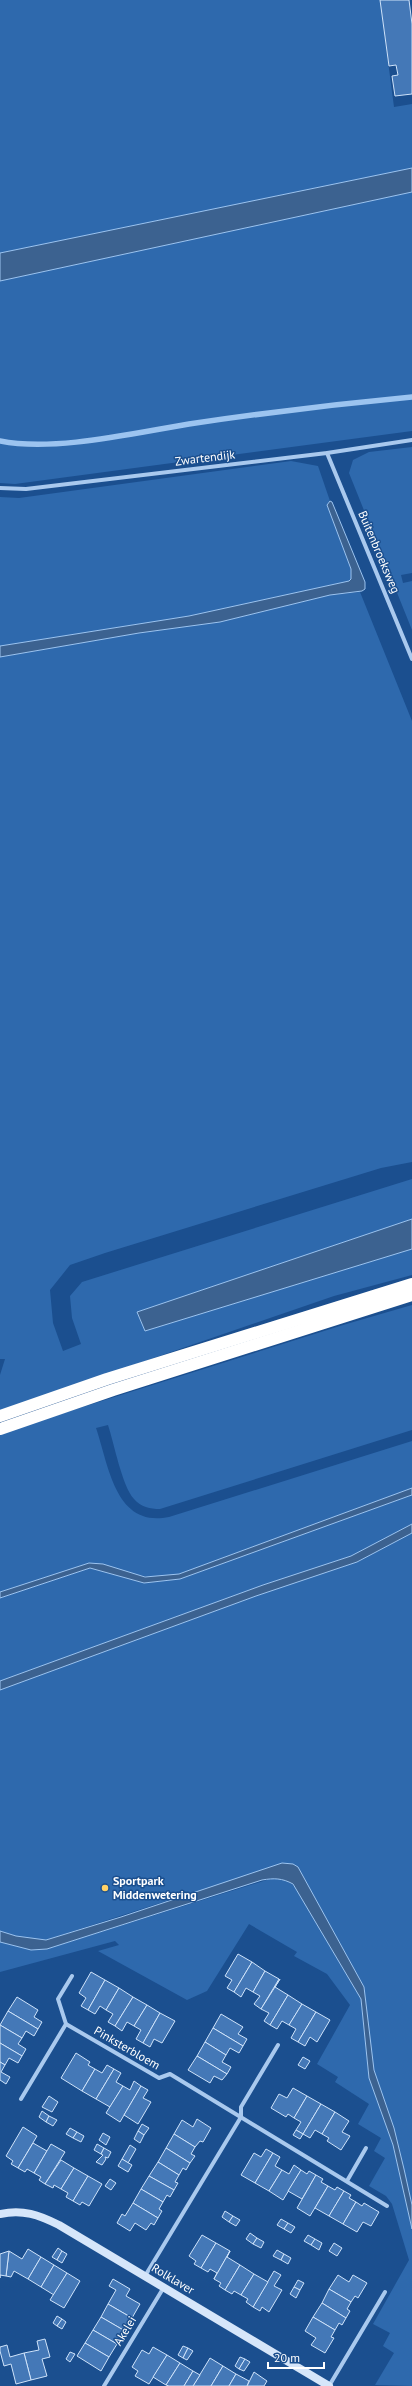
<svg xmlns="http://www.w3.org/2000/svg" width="412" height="2386" viewBox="0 0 412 2386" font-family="'PT Sans',sans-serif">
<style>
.green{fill:#2e69ad}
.water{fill:#3c6290;stroke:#9cc4f0}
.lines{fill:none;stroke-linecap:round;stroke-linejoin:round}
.stream{stroke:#9cc4f0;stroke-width:5.5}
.building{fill:#4478b7;stroke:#cfe3fa}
.street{stroke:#a9c9ee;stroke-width:4}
.secondary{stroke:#d6e6fa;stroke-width:8}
.highway{stroke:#fff;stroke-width:12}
.poi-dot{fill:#ffd166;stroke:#1b4f8f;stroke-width:1.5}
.labels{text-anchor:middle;stroke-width:3;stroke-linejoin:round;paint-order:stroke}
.street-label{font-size:12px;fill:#fff;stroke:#1b4f8f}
.poi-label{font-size:12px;font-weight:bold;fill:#fff;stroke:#1b4f8f;text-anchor:start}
</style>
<rect width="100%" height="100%" fill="#1b4f8f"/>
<g class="green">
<path d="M0,0H380L394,107L412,104V168L0,253Z"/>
<path d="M412,192V431L15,484L0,483V281Z"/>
<path d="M412,447V573L401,575L403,583L412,581V630L349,473L353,460L369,452Z"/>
<path d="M291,461L318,466L330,501L327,505L351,569V579L349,581L189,616L0,646V497L19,498Z"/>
<path d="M360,592L412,721V1162L381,1168L105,1253L70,1265L50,1290L53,1323L63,1351L81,1344L72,1318L70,1296L82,1282L412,1179V1219L137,1312L145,1331L412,1249V1275L334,1296L0,1411V1375L5,1359H0V657L139,633L220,622L330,595Z"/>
<path d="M412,1305V1430L160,1509C150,1509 141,1507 134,1499C122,1486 114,1443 108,1425L96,1428C109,1466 115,1528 169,1517L412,1441V1488L179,1574C137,1583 126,1567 89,1563L0,1592V1433L343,1325Z"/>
<path d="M412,1495V1524L351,1556L263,1585L0,1681V1598L90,1568L144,1583L180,1579Z"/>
<path d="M412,1533V2216L400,2161L373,2077L363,1994L290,1867L188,1894L46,1940L16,1936L0,1931V1690L256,1596L357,1562Z"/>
<path d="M273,1878C286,1879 292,1882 299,1892L361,1999L369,2078L393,2145L412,2229V2386L375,2385L394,2353L383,2346L390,2333L373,2324L409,2260L392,2204L386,2196L369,2186L385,2158L374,2151L381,2138L358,2124L369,2104L335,2082L338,2077L317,2064L350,2005L327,1974L294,1956L297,1952L249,1924L207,1991L187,2000L98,1951L119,1945L115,1941L0,1972V1942L31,1950L47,1949Z"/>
</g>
<g class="water">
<path d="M412,168V192L0,281V253Z"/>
<path d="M330,501L332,502L365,582V589L362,591L330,595L220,622L139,633L0,657V646L189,616L349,581L351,579V569L327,505Z"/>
<path d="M412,1219V1249L145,1331L137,1312Z"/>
<path d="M412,1488V1495L409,1496L180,1579L144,1583L90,1568L0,1598V1592L89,1563L103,1564L145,1577L179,1574Z"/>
<path d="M412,1524V1533L357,1562L256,1596L0,1690V1681L263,1585L351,1556Z"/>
<path d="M282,1863L293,1864L298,1867L364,1987L374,2070L394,2128L404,2169L412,2205V2229L393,2145L369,2078L361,1999L293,1884C282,1878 274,1878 262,1880L47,1949L31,1950L0,1942V1931L16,1936L46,1940L121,1917Z"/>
</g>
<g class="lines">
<path class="stream" d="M0,441C54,452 134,433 189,424C263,413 337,404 412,397"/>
</g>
<g class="building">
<path d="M380,0H409L412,24V94L395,96L392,76L398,75L396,65L389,66Z"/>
<path d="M238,1954L252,1962L234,1992L227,1988L232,1980L225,1976Z"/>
<path d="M252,1962L265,1971L253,1992L246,1988L241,1997L234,1992Z"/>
<path d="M265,1971L279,1979L261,2009L254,2004L260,1996L253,1992Z"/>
<path d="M91,1972L105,1980L88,2010L81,2006L86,1998L79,1993Z"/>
<path d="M280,1979L275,1987L288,1995L270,2025L264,2021L269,2013L261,2009Z"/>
<path d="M105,1980L119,1988L106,2010L100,2006L95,2014L88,2010Z"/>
<path d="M119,1988L133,1997L115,2026L108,2022L113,2014L106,2010Z"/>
<path d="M288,1995L302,2004L289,2025L282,2021L277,2029L270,2025Z"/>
<path d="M17,1997L38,2010L34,2017L42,2022L38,2029L8,2011Z"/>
<path d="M133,1997L147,2005L134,2026L127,2022L122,2031L115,2026Z"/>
<path d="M302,2004L316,2012L298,2042L291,2038L296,2029L289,2025Z"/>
<path d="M147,2005L160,2013L143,2043L136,2039L141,2030L134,2026Z"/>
<path d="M8,2011L38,2029L34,2036L26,2031L22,2038L0,2025Z"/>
<path d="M316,2012L330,2020L317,2042L310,2037L305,2046L298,2042Z"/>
<path d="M160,2013L175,2021L162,2043L154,2039L150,2047L143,2043Z"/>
<path d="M221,2014L243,2027L238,2034L247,2039L243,2046L213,2028Z"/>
<path d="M0,2025L22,2038L18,2044L26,2049L22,2056L0,2043Z"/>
<path d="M213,2028L243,2046L239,2053L230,2048L226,2055L205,2042Z"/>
<path d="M205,2042L226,2055L222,2062L231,2067L227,2074L197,2056Z"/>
<path d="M0,2043L22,2056L18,2063L9,2058L5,2065L0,2062Z"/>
<path d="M76,2053L90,2062L88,2065L95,2069L82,2091L61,2078Z"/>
<path d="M197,2056L227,2074L222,2080L214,2076L210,2083L188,2070Z"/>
<path d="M303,2057L310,2061L305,2069L298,2065Z"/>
<path d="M0,2062L5,2065L1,2072L10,2077L6,2084L0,2080Z"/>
<path d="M107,2065L114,2069L96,2099L82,2091L95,2069L102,2073Z"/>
<path d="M114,2069L121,2073L116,2082L123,2086L110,2107L96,2099Z"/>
<path d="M134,2081L141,2086L120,2122L106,2113L123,2086L130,2090Z"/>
<path d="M141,2086L148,2090L143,2098L151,2102L138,2124L124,2115Z"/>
<path d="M293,2088L307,2096L294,2118L288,2114L286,2117L271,2108L279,2094L287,2098Z"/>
<path d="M49,2096L58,2102L52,2112L42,2107Z"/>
<path d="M307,2096L321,2104L303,2134L296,2130L301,2122L294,2118Z"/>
<path d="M321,2104L335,2112L322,2134L315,2130L310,2138L303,2134Z"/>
<path d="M42,2111L49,2116L46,2122L39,2117Z"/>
<path d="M335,2112L349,2121L342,2132L350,2136L341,2150L327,2141L329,2138L322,2134Z"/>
<path d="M49,2116L57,2120L53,2126L46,2122Z"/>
<path d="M197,2119L211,2128L203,2142L200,2141L195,2147L174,2134L182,2120L193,2127Z"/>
<path d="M142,2124L149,2128L144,2135L138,2131Z"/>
<path d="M23,2127L37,2136L18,2168L11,2164L13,2161L6,2156Z"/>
<path d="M70,2128L77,2132L73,2138L66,2134Z"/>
<path d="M296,2130L303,2134L300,2139L293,2135Z"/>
<path d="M138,2131L144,2135L140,2143L134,2139Z"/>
<path d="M77,2132L84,2136L81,2142L73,2138Z"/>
<path d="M103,2133L110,2137L106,2145L99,2140Z"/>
<path d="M174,2134L195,2147L191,2154L195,2156L190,2163L166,2148Z"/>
<path d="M33,2143L47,2151L34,2173L27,2169L25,2172L18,2168Z"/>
<path d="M51,2144L65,2152L45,2184L39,2180L41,2177L34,2173Z"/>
<path d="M97,2144L104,2148L101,2154L94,2150Z"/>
<path d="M130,2145L136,2149L128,2163L122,2159Z"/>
<path d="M104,2148L111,2152L108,2158L105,2157L106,2159L102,2165L96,2162L103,2155L101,2154Z"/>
<path d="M166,2148L190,2163L186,2170L183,2168L179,2175L158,2162Z"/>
<path d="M266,2149L273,2153L255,2183L241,2175L254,2153L261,2157Z"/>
<path d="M273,2153L280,2157L275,2166L282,2170L269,2191L255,2183Z"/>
<path d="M122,2159L132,2165L128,2172L118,2166Z"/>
<path d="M61,2160L74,2168L61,2189L54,2185L53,2188L45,2184Z"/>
<path d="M158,2162L179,2175L175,2182L178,2183L174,2190L149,2176Z"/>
<path d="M294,2165L301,2170L283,2200L269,2191L282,2170L289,2174Z"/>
<path d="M74,2168L88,2176L73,2201L66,2197L68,2193L61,2189Z"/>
<path d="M301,2170L307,2174L309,2171L316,2175L302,2199L288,2191Z"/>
<path d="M316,2175L323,2179L321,2182L328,2186L310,2216L297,2208Z"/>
<path d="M88,2176L102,2184L89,2206L82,2202L80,2205L73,2201Z"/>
<path d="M149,2176L174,2190L170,2197L167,2195L163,2202L141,2189Z"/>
<path d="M110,2179L116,2183L111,2190L105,2186Z"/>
<path d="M328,2186L335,2190L337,2187L344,2191L329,2216L315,2208Z"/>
<path d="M141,2189L163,2202L159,2209L162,2211L158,2218L133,2203Z"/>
<path d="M344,2191L351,2195L349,2198L356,2202L343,2224L329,2216Z"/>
<path d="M356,2202L362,2206L364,2203L379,2212L371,2226L363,2222L357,2232L343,2224Z"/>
<path d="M133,2203L158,2218L154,2225L151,2223L146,2230L135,2223L130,2231L117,2223L122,2214L125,2216Z"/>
<path d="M225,2211L233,2216L229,2222L222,2217Z"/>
<path d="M233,2216L240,2220L236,2226L229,2222Z"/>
<path d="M281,2219L288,2223L284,2229L277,2225Z"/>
<path d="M288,2223L295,2227L291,2233L284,2229Z"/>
<path d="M250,2233L257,2238L253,2244L246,2239Z"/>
<path d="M202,2235L216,2243L201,2268L194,2264L196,2261L189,2256Z"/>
<path d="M308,2235L315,2239L311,2245L304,2241Z"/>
<path d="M257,2238L264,2242L261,2248L253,2244Z"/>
<path d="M315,2239L322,2243L319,2250L311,2245Z"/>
<path d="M216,2243L230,2251L214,2279L217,2273L210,2269L208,2272L201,2268Z"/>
<path d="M334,2243L342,2248L337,2256L329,2251Z"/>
<path d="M58,2248L62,2251L57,2260L52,2257Z"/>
<path d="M28,2249L41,2257L28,2279L14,2271L11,2277L6,2276L9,2251L22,2259Z"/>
<path d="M277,2250L284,2254L281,2260L273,2256Z"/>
<path d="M9,2251L6,2276L0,2275V2278V2254Z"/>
<path d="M62,2251L67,2254L62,2263L57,2260Z"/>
<path d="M230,2251L227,2257L240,2265L225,2290L219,2286L221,2283L214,2279Z"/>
<path d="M284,2254L291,2258L288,2264L281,2260Z"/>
<path d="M41,2257L54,2265L41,2287L28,2279Z"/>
<path d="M54,2265L67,2273L54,2295L41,2287Z"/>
<path d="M240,2265L254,2274L241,2295L234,2291L232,2294L225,2290Z"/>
<path d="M274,2271L281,2275L274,2286L282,2290L269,2312L262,2307L260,2311L253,2307Z"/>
<path d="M67,2273L80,2281L64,2308L50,2300Z"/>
<path d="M254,2274L268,2282L253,2307L246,2302L248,2299L241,2295Z"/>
<path d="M338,2275L349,2282L353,2275L367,2283L358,2298L355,2296L351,2302L329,2289Z"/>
<path d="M113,2279L130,2289L126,2296L140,2304L132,2318L108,2304L116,2290L109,2286Z"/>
<path d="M298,2280L304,2283L300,2290L294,2287Z"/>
<path d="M294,2287L300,2290L296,2298L290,2294Z"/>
<path d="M329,2289L351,2302L347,2309L350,2311L346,2318L322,2303Z"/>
<path d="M322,2303L346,2318L342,2325L339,2323L335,2330L313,2317Z"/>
<path d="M108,2304L132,2318L125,2331L101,2317Z"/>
<path d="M57,2316L62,2319L57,2326L53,2323Z"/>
<path d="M101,2317L125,2331L117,2344L93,2330Z"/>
<path d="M313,2317L335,2330L331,2337L334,2338L325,2353L311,2345L316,2338L305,2331Z"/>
<path d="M62,2319L66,2322L62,2329L57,2326Z"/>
<path d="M93,2330L117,2344L109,2357L85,2343Z"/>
<path d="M45,2339L50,2357L42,2359L47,2376L31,2380L24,2353L39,2350L37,2341Z"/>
<path d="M85,2343L109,2357L101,2371L77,2356Z"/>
<path d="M7,2345L10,2357L24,2353L31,2380L16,2384L11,2364L4,2366L0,2351V2347Z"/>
<path d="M183,2346L188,2348L183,2358L178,2355Z"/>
<path d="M153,2347L167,2355L149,2384L135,2376L138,2371L132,2367L142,2350L149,2354Z"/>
<path d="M188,2348L193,2351L187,2360L183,2358Z"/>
<path d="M70,2352L75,2354L70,2362L66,2359Z"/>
<path d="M167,2355L180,2363L166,2385L153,2377Z"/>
<path d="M240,2357L245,2359L239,2369L235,2366Z"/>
<path d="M210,2358L223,2366L211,2386H193Z"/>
<path d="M245,2359L250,2362L244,2371L239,2369Z"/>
<path d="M180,2363L193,2371L184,2386H169L166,2385Z"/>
<path d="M223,2366L236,2374L229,2386H211Z"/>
<path d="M193,2371L200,2375L193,2386H184Z"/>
<path d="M254,2372L267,2381L264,2386H247Z"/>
<path d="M236,2374L249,2381L247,2386H229Z"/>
</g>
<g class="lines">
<g class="street">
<path d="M327,453L412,659"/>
<path d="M0,488L26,489L327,453L412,440"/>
<path d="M72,1976L58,1999L66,2024L159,2078L170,2074L387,2206"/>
<path d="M21,2099L66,2024"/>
<path d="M347,2181L366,2148"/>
<path d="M145,2276L241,2117V2107L278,2045"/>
<path d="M104,2386L164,2287"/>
<path d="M329,2386L385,2292"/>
</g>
<path class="secondary" d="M0,2214C23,2209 39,2215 59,2225L329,2386"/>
<g class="highway">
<path d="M0,1416L107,1379L412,1284"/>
<path d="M0,1429L113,1390L412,1295"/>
</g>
</g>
<circle class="poi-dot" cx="105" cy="1888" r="4"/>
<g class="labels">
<g class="street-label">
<text transform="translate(205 458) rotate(-7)" y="4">Zwartendijk</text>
<text transform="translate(379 552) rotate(67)" y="4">Buitenbroeksweg</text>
<text transform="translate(127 2048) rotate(30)" y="4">Pinksterbloem</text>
<text transform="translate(173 2279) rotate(31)" y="4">Rolklaver</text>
<text transform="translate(125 2331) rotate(-59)" y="4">Akelei</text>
</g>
<g class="poi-label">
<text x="113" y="1885">Sportpark<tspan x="113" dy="14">Middenwetering</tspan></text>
</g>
</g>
<path d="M268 2362v6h56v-6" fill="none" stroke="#ffffff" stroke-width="2"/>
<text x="274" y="2362" font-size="12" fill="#ffffff" stroke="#1b4f8f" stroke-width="3" paint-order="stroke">20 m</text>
</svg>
